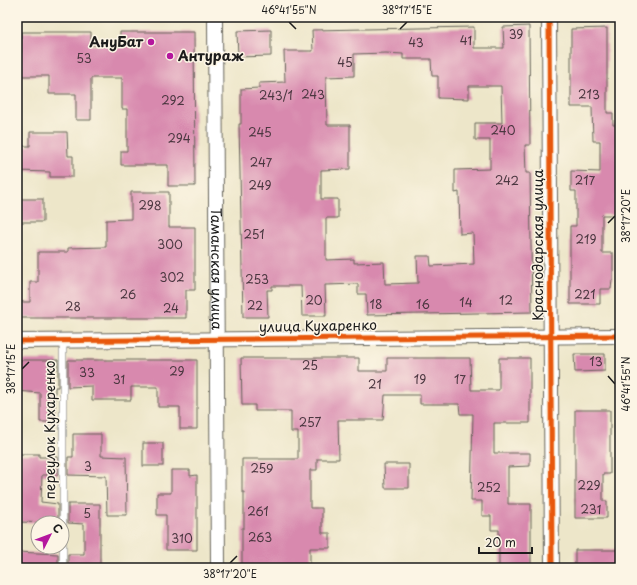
<svg xmlns="http://www.w3.org/2000/svg" width="637" height="585" viewBox="0 0 637 585" font-family="'Playpen Sans',sans-serif">
<style>
.building{fill:#d889ae;fill-rule:evenodd}
.lines{fill:none;stroke-linecap:round;stroke-linejoin:round}
.service-casing{stroke:#656359;stroke-width:8}
.minor-casing{stroke:#656359;stroke-width:16}
.service{stroke:#fff;stroke-width:7}
.minor{stroke:#fff;stroke-width:14}
.cycleway-casing{stroke:#fcf5e5;stroke-width:8}
.cycleway{stroke:#e8590c;stroke-width:5}
.ticks{fill:none;stroke:#1c1c1c;stroke-width:1.5}
.poi-dot{fill:#b5179e;stroke:#fcf5e5;stroke-width:1.5}
.labels{text-anchor:middle;stroke-width:3;stroke-linejoin:round;paint-order:stroke}
.number-label{font-size:12px;fill:#4b3740}
.poi-label{font-size:14px;font-weight:bold;fill:#1c1c1c;stroke:#fcf5e5;text-anchor:end}
.street-label{font-size:14px;fill:#1c1c1c;stroke:#fcf5e5}
.neatline{fill:none;stroke:#1c1c1c;stroke-width:1.5}
.ticks-label{font-size:10px;text-anchor:middle;fill:#1c1c1c}
</style>
<rect width="100%" height="100%" fill="#fcf5e5"/>
<filter id="ink" filterUnits="userSpaceOnUse"><feTurbulence type="fractalNoise" baseFrequency=".025" numOctaves="2"/><feDisplacementMap in="SourceGraphic" scale="8" xChannelSelector="R" yChannelSelector="G"/><feConvolveMatrix kernelMatrix="1 2 1 2 8 2 1 2 1" color-interpolation-filters="sRGB"/></filter>
<filter id="wash" filterUnits="userSpaceOnUse"><feTurbulence type="fractalNoise" baseFrequency=".012" numOctaves="4" result="noise"/><feDisplacementMap in="SourceGraphic" scale="16" xChannelSelector="R" yChannelSelector="G"/><feGaussianBlur stdDeviation="0.9" result="paint"/><feColorMatrix in="noise" values="0 0 0 0 0 0 0 0 0 0 0 0 0 0 0 0 0 1.4 0 .05"/><feComposite in="paint" operator="in"/></filter>
<g filter="url(#wash)">
<rect width="100%" height="100%" fill="#ede6c9"/>
<g id="blocks">
<g class="building">
<path d="M529,26L530,145H525L526,173H530L532,312L367,315L366,294H358V284L325,285L326,316H302L301,286H272V290H267L268,317H243L239,124H241V89L259,88V83L285,82L284,51H313L312,30L474,27V48H504L503,27ZM386,53L403,54V59H431L432,76H438V98L469,99V86H501L502,123H475V140H490V169L455,170V193L459,192L460,234L473,233L474,264L431,266L430,256H417L418,283L385,284L384,262L354,263V259L326,260V218H338V199H321V170L350,169V125H327L326,77L354,76V54Z"/>
<path d="M607,28V113H613V125H620V215H602V253H613V280H612L611,289H600V304H570V226H576V191H571V171L600,172V141H593L592,107H571V29Z"/>
<path d="M271,30V56L238,57L237,31Z"/>
<path d="M21,32H91V45H120V32H194L195,186H168V165H121V151H127V109H122V78H91V120H76V94H49V76H17V53H21Z"/>
<path d="M30,132H67L68,156H73V177H50V172L17,171V146H30Z"/>
<path d="M131,192H169V227H195V290H186V318H19V302H30V282H38V252H68V248L106,247V220L131,219Z"/>
<rect x="17" y="199" width="26" height="23"/>
<path d="M574,354H605V371L575,372Z"/>
<path d="M241,358H359V371H387V358H470L471,390H499V358H530V423H494V453H530V466L508,467V504H531V568H499V530H491V516H482V501H471L473,414H460L459,404H420V395H385L383,420H338L339,459H317V470H310V508H322V533H330V548H310V568H242V528H244V492H242V459H298V432H291V411H255V405H242Z"/>
<path d="M17,360H58V387H55V422H40V393L17,391Z"/>
<path d="M68,360H197V429H180V407H158V387H131V400H92V386L68,387Z"/>
<path d="M575,410H610V474H603V501H607V518H575Z"/>
<path d="M73,434H101V456L126,457L127,515H107L106,476L68,475V457H73Z"/>
<rect x="143" y="443" width="20" height="23"/>
<path d="M17,454H39V457H58V475H42L41,502L58,504V523L17,522Z"/>
<path d="M384,464H409V488H385Z"/>
<path d="M171,470H190V476L197,475V550H166V515H157V493H171Z"/>
<path d="M68,504H100V568H68V554H84V524L68,523Z"/>
<path d="M575,550H620V565H598V568H581V566L575,565Z"/>
<path d="M17,552L58,554V568H17Z"/>
</g>
</g>
</g>
<g filter="url(#ink)">
<use href="#blocks" fill-opacity="0" stroke="#656359" stroke-width="1"/>
<g class="lines">
<defs>
<path id="service" d="M63,341V568"/>
<g id="minor">
<path id="s1" d="M215,17L218,568"/>
<path d="M549,17L552,568"/>
<path d="M17,341L620,336"/>
</g>
</defs>
<use href="#service" class="service-casing"/>
<use href="#minor" class="minor-casing"/>
<use href="#service" class="service"/>
<use href="#minor" class="minor"/>
<defs>
<g id="cycleway">
<path d="M549,17L552,568"/>
<path d="M17,341L620,336"/>
</g>
</defs>
<use href="#cycleway" class="cycleway-casing"/>
<use href="#cycleway" class="cycleway"/>
</g>
</g>
<path class="ticks" d="M289,22L296,29M400,29L407,22M608,223L615,216M22,369L29,362M608,376L615,384M230,563L237,556"/>
<g class="poi-dot">
<circle cx="151" cy="42" r="4"/>
<circle cx="170" cy="56" r="4"/>
</g>
<g class="labels">
<g class="number-label">
<text x="516" y="39">39</text>
<text x="466" y="45">41</text>
<text x="416" y="47">43</text>
<text x="84" y="63">53</text>
<text x="345" y="67">45</text>
<text x="313" y="99">243</text>
<text x="589" y="99">213</text>
<text x="276" y="100">243/1</text>
<text x="173" y="105">292</text>
<text x="503" y="135">240</text>
<text x="260" y="137">245</text>
<text x="179" y="143">294</text>
<text x="261" y="167">247</text>
<text x="507" y="185">242</text>
<text x="585" y="185">217</text>
<text x="260" y="190">249</text>
<text x="150" y="210">298</text>
<text x="254" y="239">251</text>
<text x="586" y="244">219</text>
<text x="170" y="249">300</text>
<text x="172" y="282">302</text>
<text x="257" y="284">253</text>
<text x="128" y="299">26</text>
<text x="585" y="299">221</text>
<text x="314" y="305">20</text>
<text x="506" y="305">12</text>
<text x="466" y="307">14</text>
<text x="376" y="309">18</text>
<text x="423" y="309">16</text>
<text x="255" y="310">22</text>
<text x="73" y="311">28</text>
<text x="171" y="313">24</text>
<text x="596" y="366">13</text>
<text x="310" y="370">25</text>
<text x="177" y="376">29</text>
<text x="87" y="377">33</text>
<text x="119" y="384">31</text>
<text x="420" y="384">19</text>
<text x="460" y="384">17</text>
<text x="375" y="389">21</text>
<text x="310" y="427">257</text>
<text x="88" y="471">3</text>
<text x="262" y="473">259</text>
<text x="589" y="490">229</text>
<text x="489" y="492">252</text>
<text x="591" y="514">231</text>
<text x="258" y="516">261</text>
<text x="87" y="518">5</text>
<text x="260" y="542">263</text>
<text x="182" y="543">310</text>
</g>
<g class="poi-label">
<text x="143" y="47">АнуБат</text>
<text x="178" y="61" text-anchor="start">Антураж</text>
</g>
<g class="street-label">
<text transform="translate(538 245) rotate(-90)" y="5">Краснодарская улица</text>
<text dy="5" stroke="none"><textPath href="#s1" startOffset="252">Таманская улица</textPath></text>
<text transform="translate(318 326) rotate(-1)" y="5">улица Кухаренко</text>
<text transform="translate(50 430) rotate(-90)" y="5">переулок Кухаренко</text>
</g>
</g>
<rect width="637" height="585" fill="none" stroke="#fcf5e5" stroke-width="44"/>
<g transform="translate(50 535) rotate(48)"><circle r="19" fill="#fcf5e5" stroke="#a29e95"/>
<path d="M0-3L7 15L0 10L-7 15Z" fill="#b5179e"/>
<text y="-6" font-size="11" font-weight="bold" text-anchor="middle" fill="#1c1c1c">С</text>
</g>
<path d="M479 547v6h53v-6" fill="none" stroke="#1c1c1c" stroke-width="2"/>
<text x="485" y="547" font-size="12" fill="#1c1c1c" stroke="#fcf5e5" stroke-width="3" paint-order="stroke">20 m</text>
<rect x="22" y="22" width="593" height="541" class="neatline"/>
<g class="ticks-label">
<text x="289" y="14">46°41'55"N</text>
<text x="407" y="14">38°17'15"E</text>
<text transform="translate(626 216) rotate(-90)" y="4">38°17'20"E</text>
<text transform="translate(11 369) rotate(-90)" y="4">38°17'15"E</text>
<text transform="translate(626 384) rotate(-90)" y="4">46°41'55"N</text>
<text x="230" y="578">38°17'20"E</text>
</g>
</svg>
